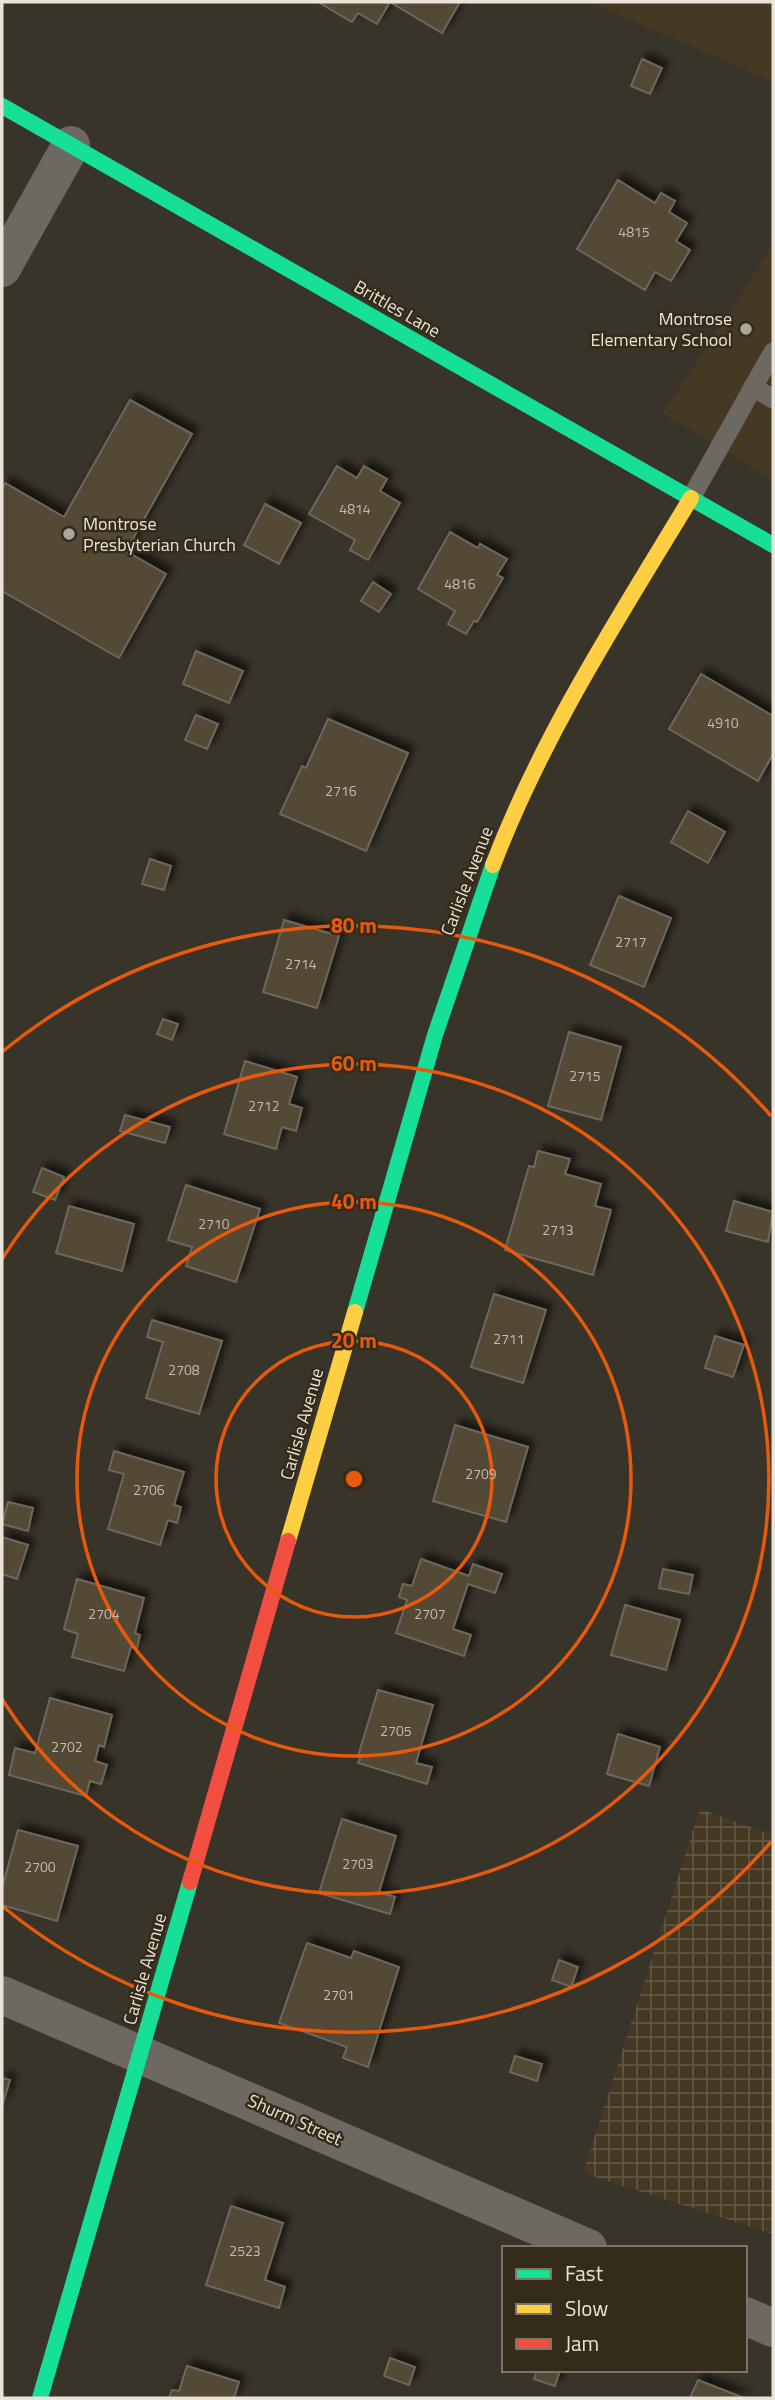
<svg xmlns="http://www.w3.org/2000/svg" width="775" height="2400" viewBox="0 0 775 2400" font-family="'Titillium Web',sans-serif">
<style>
.industrial{fill:url(#industrial-grid)}
.built{fill:#463924}
.building{fill:#534934;stroke:#6c675f;stroke-width:2;filter:url(#shadow)}
.lines{fill:none;stroke-linecap:round;stroke-linejoin:round}
.lane{stroke:#6d6962;stroke-width:19}
.street{stroke:#6d6962;stroke-width:38}
.fast{stroke:#16e098;stroke-width:16}
.slow{stroke:#ffcf43;stroke-width:16}
.jam{stroke:#f24e42;stroke-width:16}
.ring{fill:none;stroke:#e8590c;stroke-width:3.5}
.poi-dot{fill:#aba69b;stroke:#352b1a;stroke-width:2.5}
.labels{text-anchor:middle;stroke-width:5;stroke-linejoin:round;paint-order:stroke}
.number-label{font-size:14px;fill:#c4bcaf}
.street-label{font-size:18px;fill:#e9e3d8;stroke:#352b1a}
.poi-label{font-size:18px;fill:#e9e3d8;stroke:#352b1a;text-anchor:end}
.centre{fill:#e8590c;stroke:#352b1a;stroke-width:3.5}
.ring-label{font-size:21px;text-anchor:middle;font-weight:bold;fill:#e8590c;stroke:#352b1a;stroke-width:5;stroke-linejoin:round;paint-order:stroke}
</style>
<defs>
<pattern id="industrial-grid" width="8" height="8" patternUnits="userSpaceOnUse" patternTransform="scale(1.75)"><rect width="8" height="8" fill="#463924"/><path d="M0 4h8M4 0v8" fill="none" stroke="#615643"/></pattern>
<filter id="shadow"><feDropShadow dx="6" dy="-6" stdDeviation="3.5" flood-color="#0009"/></filter>
</defs>
<rect width="100%" height="100%" fill="#39342a"/>
<path class="industrial" d="M700,1809L773,1835V2234L583,2173Z"/>
<g class="built">
<path d="M590,2H773V82Z"/>
<path d="M773,245V480L663,413Z"/>
</g>
<g class="building">
<path d="M318,2H390L377,24L358,13L352,22Z"/>
<path d="M390,2H460L442,33Z"/>
<path d="M642,59L662,68L650,94L631,86Z"/>
<path d="M618,180L655,203L661,193L675,201L669,212L687,223L676,241L690,250L671,281L655,272L645,290L577,249Z"/>
<path d="M130,400L192,434L126,551L166,574L119,658L2,591V489L5,483L64,517Z"/>
<path d="M337,466L357,478L364,466L387,479L380,491L400,503L368,560L350,550L355,540L309,514Z"/>
<path d="M265,504L301,523L279,564L244,545Z"/>
<path d="M450,532L478,548L480,544L507,559L497,575L503,578L477,622L474,621L466,634L448,624L455,611L418,589Z"/>
<path d="M373,582L391,594L379,612L361,601Z"/>
<path d="M196,651L243,671L229,703L183,684Z"/>
<path d="M701,674L773,716V754L758,781L669,729Z"/>
<path d="M196,715L218,724L207,749L185,740Z"/>
<path d="M328,719L408,753L366,851L280,814L302,766L306,768Z"/>
<path d="M688,811L725,832L708,863L671,842Z"/>
<path d="M150,859L171,866L164,890L142,884Z"/>
<path d="M619,896L671,918L644,987L590,965Z"/>
<path d="M284,920L339,936L317,1008L263,992Z"/>
<path d="M163,1019L178,1024L172,1040L157,1034Z"/>
<path d="M569,1032L621,1047L601,1120L548,1106Z"/>
<path d="M245,1061L297,1077L289,1104L302,1108L296,1131L282,1127L276,1149L224,1134Z"/>
<path d="M125,1115L170,1127L165,1143L120,1131Z"/>
<path d="M538,1151L570,1159L565,1174L601,1184L595,1206L611,1210L593,1275L505,1250L529,1166L534,1167Z"/>
<path d="M42,1168L64,1177L55,1200L33,1192Z"/>
<path d="M186,1185L260,1209L236,1282L186,1266L192,1247L168,1240Z"/>
<path d="M734,1201L773,1212L768,1242L726,1231Z"/>
<path d="M69,1206L134,1224L122,1271L56,1253Z"/>
<path d="M494,1294L546,1310L523,1383L471,1367Z"/>
<path d="M152,1320L222,1341L199,1414L146,1398L163,1342L147,1337Z"/>
<path d="M715,1336L744,1345L733,1377L705,1368Z"/>
<path d="M455,1425L528,1447L506,1522L433,1501Z"/>
<path d="M114,1451L184,1472L174,1505L181,1507L177,1523L168,1520L160,1545L108,1529L124,1474L109,1470Z"/>
<path d="M8,1502L33,1508L28,1531L2,1524Z"/>
<path d="M2,1537L28,1545L17,1579L2,1574Z"/>
<path d="M421,1559L469,1576L473,1564L502,1574L495,1593L468,1584L453,1629L471,1635L464,1656L396,1633L407,1600L399,1597L403,1584L412,1586Z"/>
<path d="M663,1569L693,1575L689,1594L659,1588Z"/>
<path d="M77,1579L144,1598L135,1633L140,1635L137,1648L131,1647L124,1671L72,1657L78,1634L64,1629Z"/>
<path d="M625,1605L680,1620L666,1670L611,1655Z"/>
<path d="M378,1690L433,1705L416,1763L432,1767L427,1784L358,1763L361,1757L358,1756Z"/>
<path d="M50,1698L112,1715L104,1747L99,1745L95,1761L107,1765L101,1784L90,1781L86,1796L9,1775L15,1748L35,1753Z"/>
<path d="M618,1734L660,1747L649,1786L607,1774Z"/>
<path d="M342,1819L396,1836L379,1892L395,1897L390,1914L319,1893Z"/>
<path d="M18,1830L78,1846L57,1921L2,1905V1888Z"/>
<path d="M307,1943L351,1958L354,1951L399,1967L368,2067L343,2058L347,2047L279,2023Z"/>
<path d="M559,1960L578,1967L571,1987L552,1980Z"/>
<path d="M515,2056L542,2064L537,2081L510,2072Z"/>
<path d="M2,2078L10,2080L2,2106Z"/>
<path d="M231,2206L283,2223L265,2280L285,2287L279,2308L206,2285Z"/>
<path d="M390,2358L415,2367L409,2385L384,2376Z"/>
<path d="M187,2366L239,2382L234,2398H169L172,2390L179,2391Z"/>
<path d="M537,2370H560L555,2386L534,2379Z"/>
<path d="M698,2380L744,2398H690Z"/>
</g>
<g class="lines">
<g class="lane">
<path d="M753,387L773,399"/>
<path d="M691,498L773,352"/>
</g>
<g class="street">
<path d="M2,268L71,145"/>
<path d="M2,1995L588,2248"/>
<path d="M745,2316L773,2328"/>
</g>
<g class="fast">
<path d="M2,106L773,545"/>
<path d="M355,1312L435,1035L493,865"/>
<path d="M40,2398L190,1882"/>
</g>
<g class="slow">
<path d="M493,865C543,734 619,617 691,498"/>
<path d="M288,1541L355,1312"/>
</g>
<path class="jam" d="M190,1882L288,1541"/>
</g>
<g class="ring">
<circle cx="354" cy="1479" r="138"/>
<circle cx="354" cy="1479" r="277"/>
<path d="M2 1259A415 415 0 1 1 2 1699"/>
<path d="M771 1842A553 553 0 0 1 2 1906M2 1052A553 553 0 0 1 771 1116"/>
</g>
<g class="poi-dot">
<circle cx="746" cy="329" r="7"/>
<circle cx="69" cy="534" r="7"/>
</g>
<g class="labels">
<g class="number-label">
<text x="634" y="237">4815</text>
<text x="355" y="514">4814</text>
<text x="460" y="589">4816</text>
<text x="723" y="728">4910</text>
<text x="341" y="796">2716</text>
<text x="631" y="947">2717</text>
<text x="301" y="969">2714</text>
<text x="585" y="1081">2715</text>
<text x="264" y="1111">2712</text>
<text x="214" y="1229">2710</text>
<text x="558" y="1235">2713</text>
<text x="509" y="1344">2711</text>
<text x="184" y="1375">2708</text>
<text x="481" y="1479">2709</text>
<text x="149" y="1495">2706</text>
<text x="104" y="1619">2704</text>
<text x="430" y="1619">2707</text>
<text x="396" y="1736">2705</text>
<text x="67" y="1752">2702</text>
<text x="358" y="1869">2703</text>
<text x="40" y="1872">2700</text>
<text x="339" y="2000">2701</text>
<text x="245" y="2256">2523</text>
</g>
<g class="street-label">
<text transform="translate(397 309) rotate(30)" y="6">Brittles Lane</text>
<text transform="translate(467 881) rotate(-69)" y="6">Carlisle Avenue</text>
<text transform="translate(302 1424) rotate(-74)" y="6">Carlisle Avenue</text>
<text transform="translate(145 1969) rotate(-74)" y="6">Carlisle Avenue</text>
<text transform="translate(295 2120) rotate(24)" y="6">Shurm Street</text>
</g>
<g class="poi-label">
<text x="732" y="325">Montrose<tspan x="732" dy="21">Elementary School</tspan></text>
<text x="83" y="530" text-anchor="start">Montrose<tspan x="83" dy="21">Presbyterian Church</tspan></text>
</g>
</g>
<circle cx="354" cy="1479" r="10" class="centre"/>
<g class="ring-label">
<text x="354" y="933">80 m</text>
<text x="354" y="1071">60 m</text>
<text x="354" y="1209">40 m</text>
<text x="354" y="1348">20 m</text>
</g>
<rect width="775" height="2400" fill="none" stroke="#e9e3d8" stroke-width="7"/>
<rect x="502" y="2246" width="245" height="126" fill="#352b1a" stroke="#7d7566" stroke-width="2"/>
<rect x="516" y="2269" width="35" height="10" fill="#16e098" stroke="#7d7566" stroke-width="2"/>
<text x="565" y="2281" font-size="21" fill="#e9e3d8">Fast</text>
<rect x="516" y="2304" width="35" height="10" fill="#ffcf43" stroke="#7d7566" stroke-width="2"/>
<text x="565" y="2316" font-size="21" fill="#e9e3d8">Slow</text>
<rect x="516" y="2339" width="35" height="10" fill="#f24e42" stroke="#7d7566" stroke-width="2"/>
<text x="565" y="2351" font-size="21" fill="#e9e3d8">Jam</text>
</svg>
